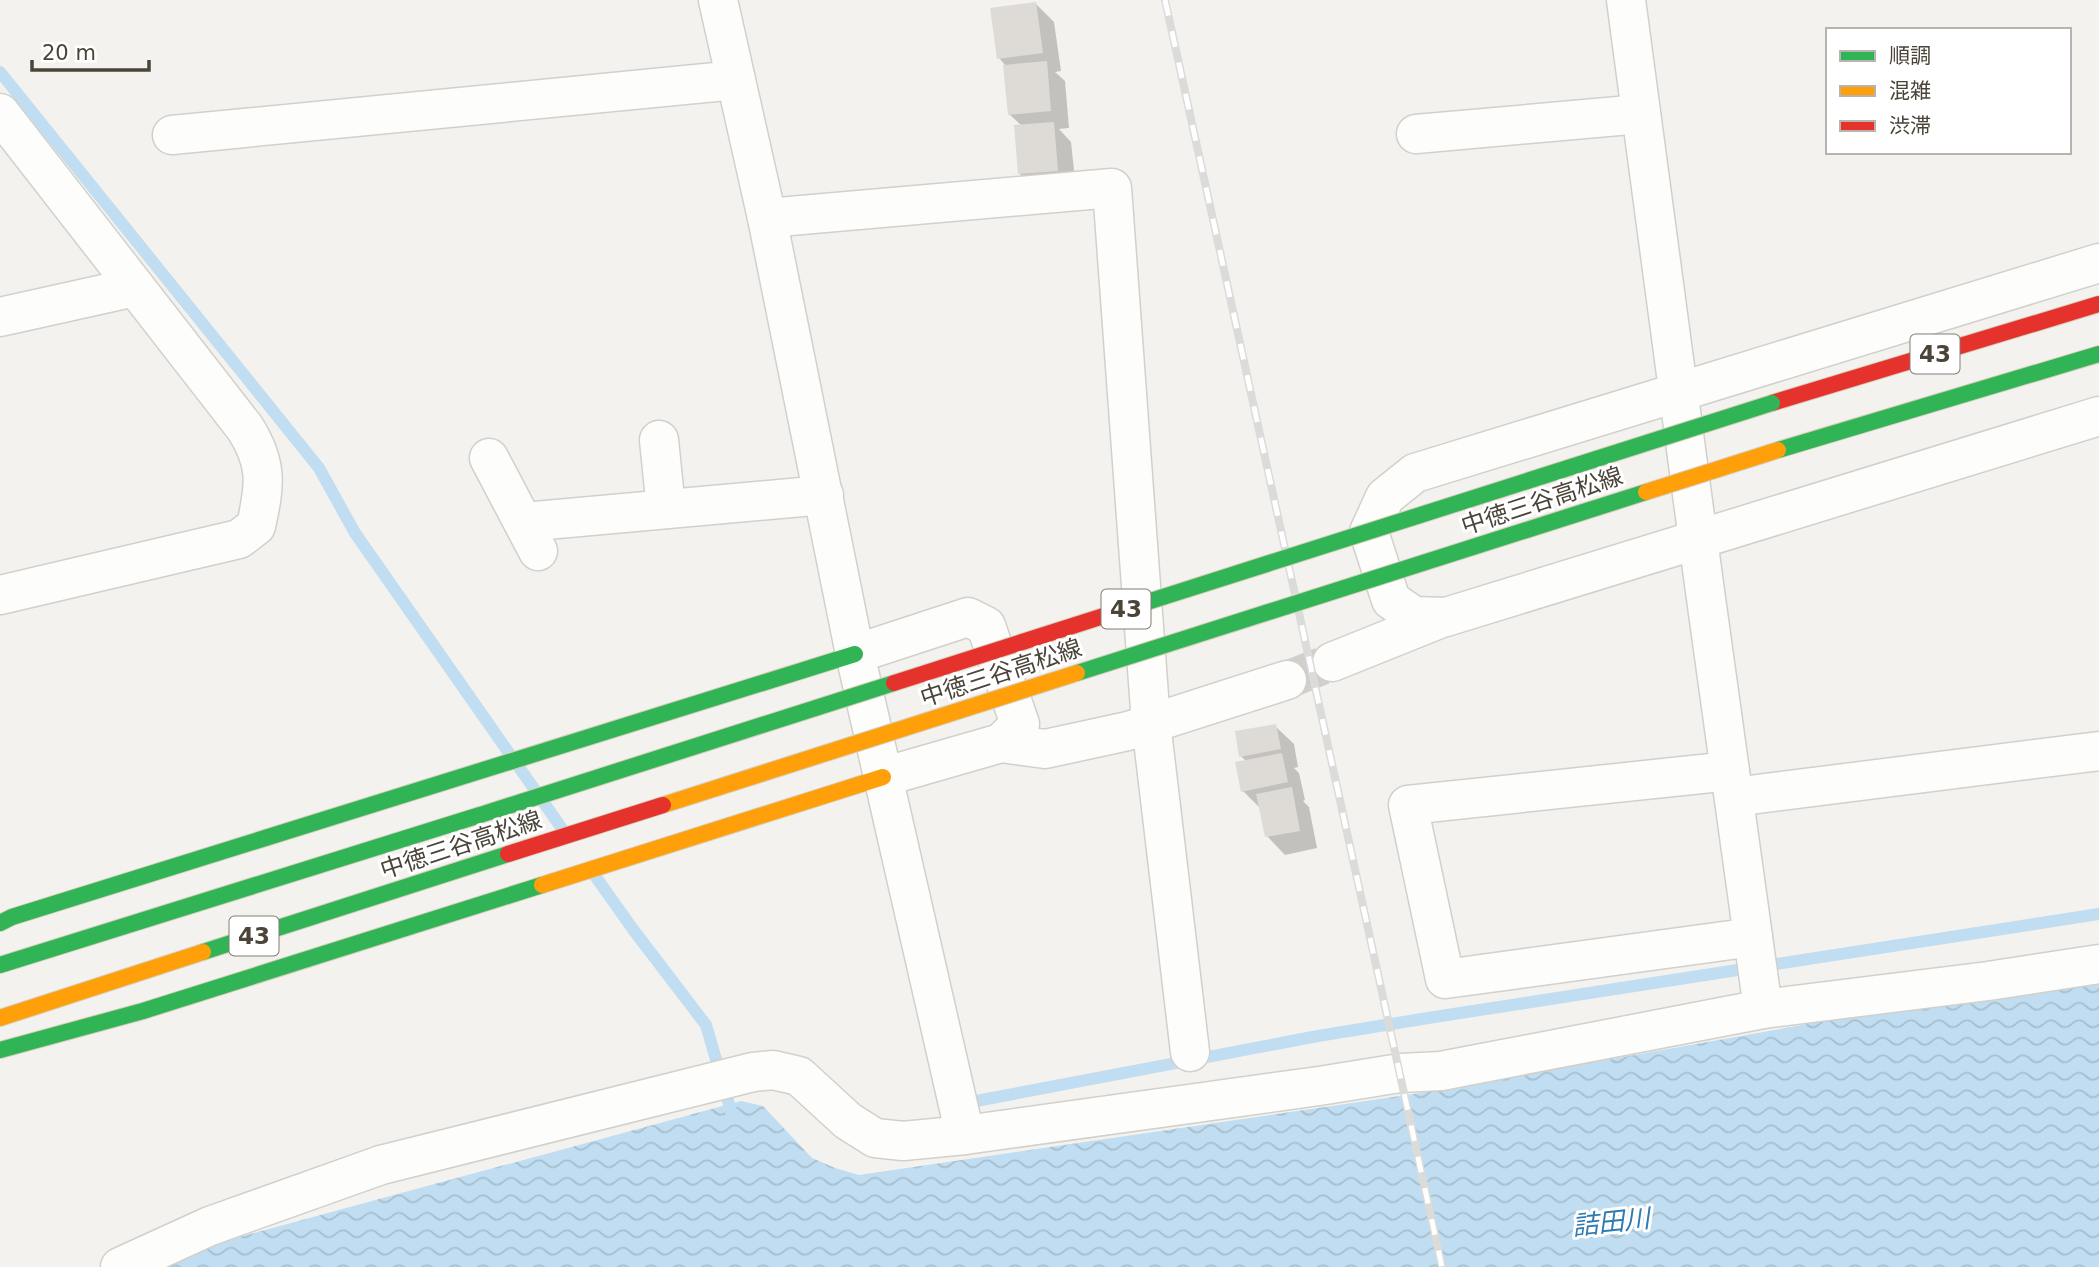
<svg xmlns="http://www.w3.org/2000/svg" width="2099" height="1267" viewBox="0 0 2099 1267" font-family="'DejaVu Sans','Noto Sans JP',sans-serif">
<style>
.water{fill:url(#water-waves)}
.shadow{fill:#0003}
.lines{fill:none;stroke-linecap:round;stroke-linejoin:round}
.stream{stroke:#c0ddf1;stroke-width:12}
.building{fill:#dedbd6}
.street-tunnel{stroke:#d2cfca;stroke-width:38;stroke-dasharray:38 19;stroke-linecap:butt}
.street-casing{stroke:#d2d0cb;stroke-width:41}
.fast-casing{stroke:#d6cebb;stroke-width:18}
.slow-casing{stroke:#d6cebb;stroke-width:18}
.jam-casing{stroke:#d6cebb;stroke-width:18}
.street{stroke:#fdfdfc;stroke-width:38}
.fast{stroke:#30b455;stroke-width:16}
.slow{stroke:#ff9f0a;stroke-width:16}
.jam{stroke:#e5322d;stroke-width:16}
.rail-casing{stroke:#dbdbda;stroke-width:8}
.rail{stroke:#fff;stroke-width:5;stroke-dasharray:16;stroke-linecap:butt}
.fast-bridge-casing{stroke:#d6cebb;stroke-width:18;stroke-linecap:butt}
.slow-bridge-casing{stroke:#d6cebb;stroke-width:18;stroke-linecap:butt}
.jam-bridge-casing{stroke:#d6cebb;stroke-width:18;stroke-linecap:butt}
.fast-bridge{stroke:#30b455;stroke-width:16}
.slow-bridge{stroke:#ff9f0a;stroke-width:16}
.jam-bridge{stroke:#e5322d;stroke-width:16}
.labels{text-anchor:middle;stroke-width:6;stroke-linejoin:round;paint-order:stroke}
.shield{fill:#fff;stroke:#817c74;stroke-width:2}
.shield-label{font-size:23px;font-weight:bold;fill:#4b4439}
.street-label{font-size:24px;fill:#4b4439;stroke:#fff}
.water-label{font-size:26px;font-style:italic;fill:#2e7ab2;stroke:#fff}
</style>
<defs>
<pattern id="water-waves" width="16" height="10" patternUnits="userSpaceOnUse" patternTransform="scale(1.75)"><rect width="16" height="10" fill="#c0ddf1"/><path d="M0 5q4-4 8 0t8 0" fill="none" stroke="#a6bfcf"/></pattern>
</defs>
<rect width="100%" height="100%" fill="#f4f2ee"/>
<path class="water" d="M2099,977V1267H148L158,1259L741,1101L763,1106L812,1158L835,1168L859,1175L1427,1092L1858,1015Z"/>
<g class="shadow">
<path d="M1036,4L1054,22L1061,71L1055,72L1065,81L1069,128L1059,129L1071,142L1076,189L1038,192L1020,174L1022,126L1009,114L1005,65L999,58Z"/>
<path d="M1275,726L1294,744L1298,767L1294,768L1299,773L1305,800L1303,801L1309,807L1317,848L1285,855L1267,836L1261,809L1243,791L1247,762L1241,756Z"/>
</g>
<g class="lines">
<g class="stream">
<path d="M0,72L319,468L355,533L565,833"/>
<path d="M593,873L632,928L706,1025L733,1118"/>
<path d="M976,1101L1318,1036L1428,1018L2099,914"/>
</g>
</g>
<g class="building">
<path d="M1036,2L1043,53L997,59L990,8Z"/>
<path d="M1047,61L1051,111L1008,115L1003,65Z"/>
<path d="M1054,122L1058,171L1018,174L1014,125Z"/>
<path d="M1276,724L1281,749L1239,757L1235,731Z"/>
<path d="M1282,753L1288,782L1241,792L1235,762Z"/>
<path d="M1292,787L1300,831L1265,837L1256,794Z"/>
</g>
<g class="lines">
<path class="street-tunnel" d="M1287,680L1332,662"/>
<defs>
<g id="street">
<path d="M718,0L767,218L855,654L965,1135"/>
<path d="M1626,0L1704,584L1763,1009"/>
<path d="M0,113L245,428C268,464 265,485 256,526L239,539L0,595"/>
<path d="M1416,134L1641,114"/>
<path d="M172,135L736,80"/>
<path d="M767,218L1112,188L1151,723L1190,1052"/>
<path d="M2099,263L1415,473L1385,497L1369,532L1391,600L1414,616L1446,617L2099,416"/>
<path d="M0,317L135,287"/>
<path d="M659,440L666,509"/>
<path d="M489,458L538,551"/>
<path d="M524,522L824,495"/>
<path d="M855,654L968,617L986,626L1020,724L1001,743L883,777"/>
<path d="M1332,662L1444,617"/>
<path d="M1001,743L1045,749L1128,731L1287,680"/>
<path d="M1730,771L1408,805L1445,979L1753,937"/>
<path d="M1734,797L2099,751"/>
<path d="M120,1267L210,1226L381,1165L753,1072L773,1070L799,1076L848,1121L875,1138L903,1141L965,1135L1319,1086L1400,1073L1441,1071L1763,1009L1988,981L2099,964"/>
</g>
<g id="fast">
<path d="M1778,450L2099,354"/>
<path d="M0,923L12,917L855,654"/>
<path d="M203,952L508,854"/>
<path d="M0,965L480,815"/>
<path d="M0,1050L143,1011L542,885"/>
</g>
<g id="slow">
<path d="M542,885L883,777"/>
<path d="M0,1018L203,952"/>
</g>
<path id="jam" d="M1772,403L2099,304"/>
</defs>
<use href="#street" class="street-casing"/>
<use href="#fast" class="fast-casing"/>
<use href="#slow" class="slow-casing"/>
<use href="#jam" class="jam-casing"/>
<use href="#street" class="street"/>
<use href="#fast" class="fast"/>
<use href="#slow" class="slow"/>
<use href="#jam" class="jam"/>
<defs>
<path id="rail" d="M1165,0L1442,1267"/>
</defs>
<use href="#rail" class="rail-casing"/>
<use href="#rail" class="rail"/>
<defs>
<g id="fast-bridge">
<path d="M1141,604L1772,403"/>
<path d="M1077,673L1646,492"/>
<path d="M480,815L894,683"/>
</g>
<g id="slow-bridge">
<path d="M1646,492L1778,450"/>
<path d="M663,805L1077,673"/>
</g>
<g id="jam-bridge">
<path d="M894,683L1141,604"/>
<path d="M508,854L663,805"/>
</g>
</defs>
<use href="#fast-bridge" class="fast-bridge-casing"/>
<use href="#slow-bridge" class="slow-bridge-casing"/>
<use href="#jam-bridge" class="jam-bridge-casing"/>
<use href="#fast-bridge" class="fast-bridge"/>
<use href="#slow-bridge" class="slow-bridge"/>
<use href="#jam-bridge" class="jam-bridge"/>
</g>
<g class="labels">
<g class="shield">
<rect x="1910.5" y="334.5" width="49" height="39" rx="5"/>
<rect x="1101.5" y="589.5" width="49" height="39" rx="5"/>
<rect x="229.5" y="916.5" width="49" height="39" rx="5"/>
</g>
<g class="shield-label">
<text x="1935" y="362">43</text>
<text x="1126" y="617">43</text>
<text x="254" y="944">43</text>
</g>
<g class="street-label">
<text transform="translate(1542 501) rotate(-18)" y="8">中徳三谷高松線</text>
<text transform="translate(1001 673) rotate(-18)" y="8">中徳三谷高松線</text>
<text transform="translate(461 845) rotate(-18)" y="8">中徳三谷高松線</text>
</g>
<g class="water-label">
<text transform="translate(1611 1222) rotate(-6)" y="9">詰田川</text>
</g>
</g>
<rect x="1826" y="28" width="245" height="126" fill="#ffffff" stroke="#b7b4b0" stroke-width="2"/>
<rect x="1840" y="51" width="35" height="10" fill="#30b455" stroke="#b7b4b0" stroke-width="2"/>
<text x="1889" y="63" font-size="21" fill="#4b4439">順調</text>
<rect x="1840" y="86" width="35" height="10" fill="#ff9f0a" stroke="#b7b4b0" stroke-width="2"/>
<text x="1889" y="98" font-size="21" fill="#4b4439">混雑</text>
<rect x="1840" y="121" width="35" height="10" fill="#e5322d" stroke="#b7b4b0" stroke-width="2"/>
<text x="1889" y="133" font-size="21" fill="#4b4439">渋滞</text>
<path d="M32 60v10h117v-10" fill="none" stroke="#4b4439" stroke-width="3.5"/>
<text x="42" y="60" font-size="21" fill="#4b4439" stroke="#ffffff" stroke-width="5" paint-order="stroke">20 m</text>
</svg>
